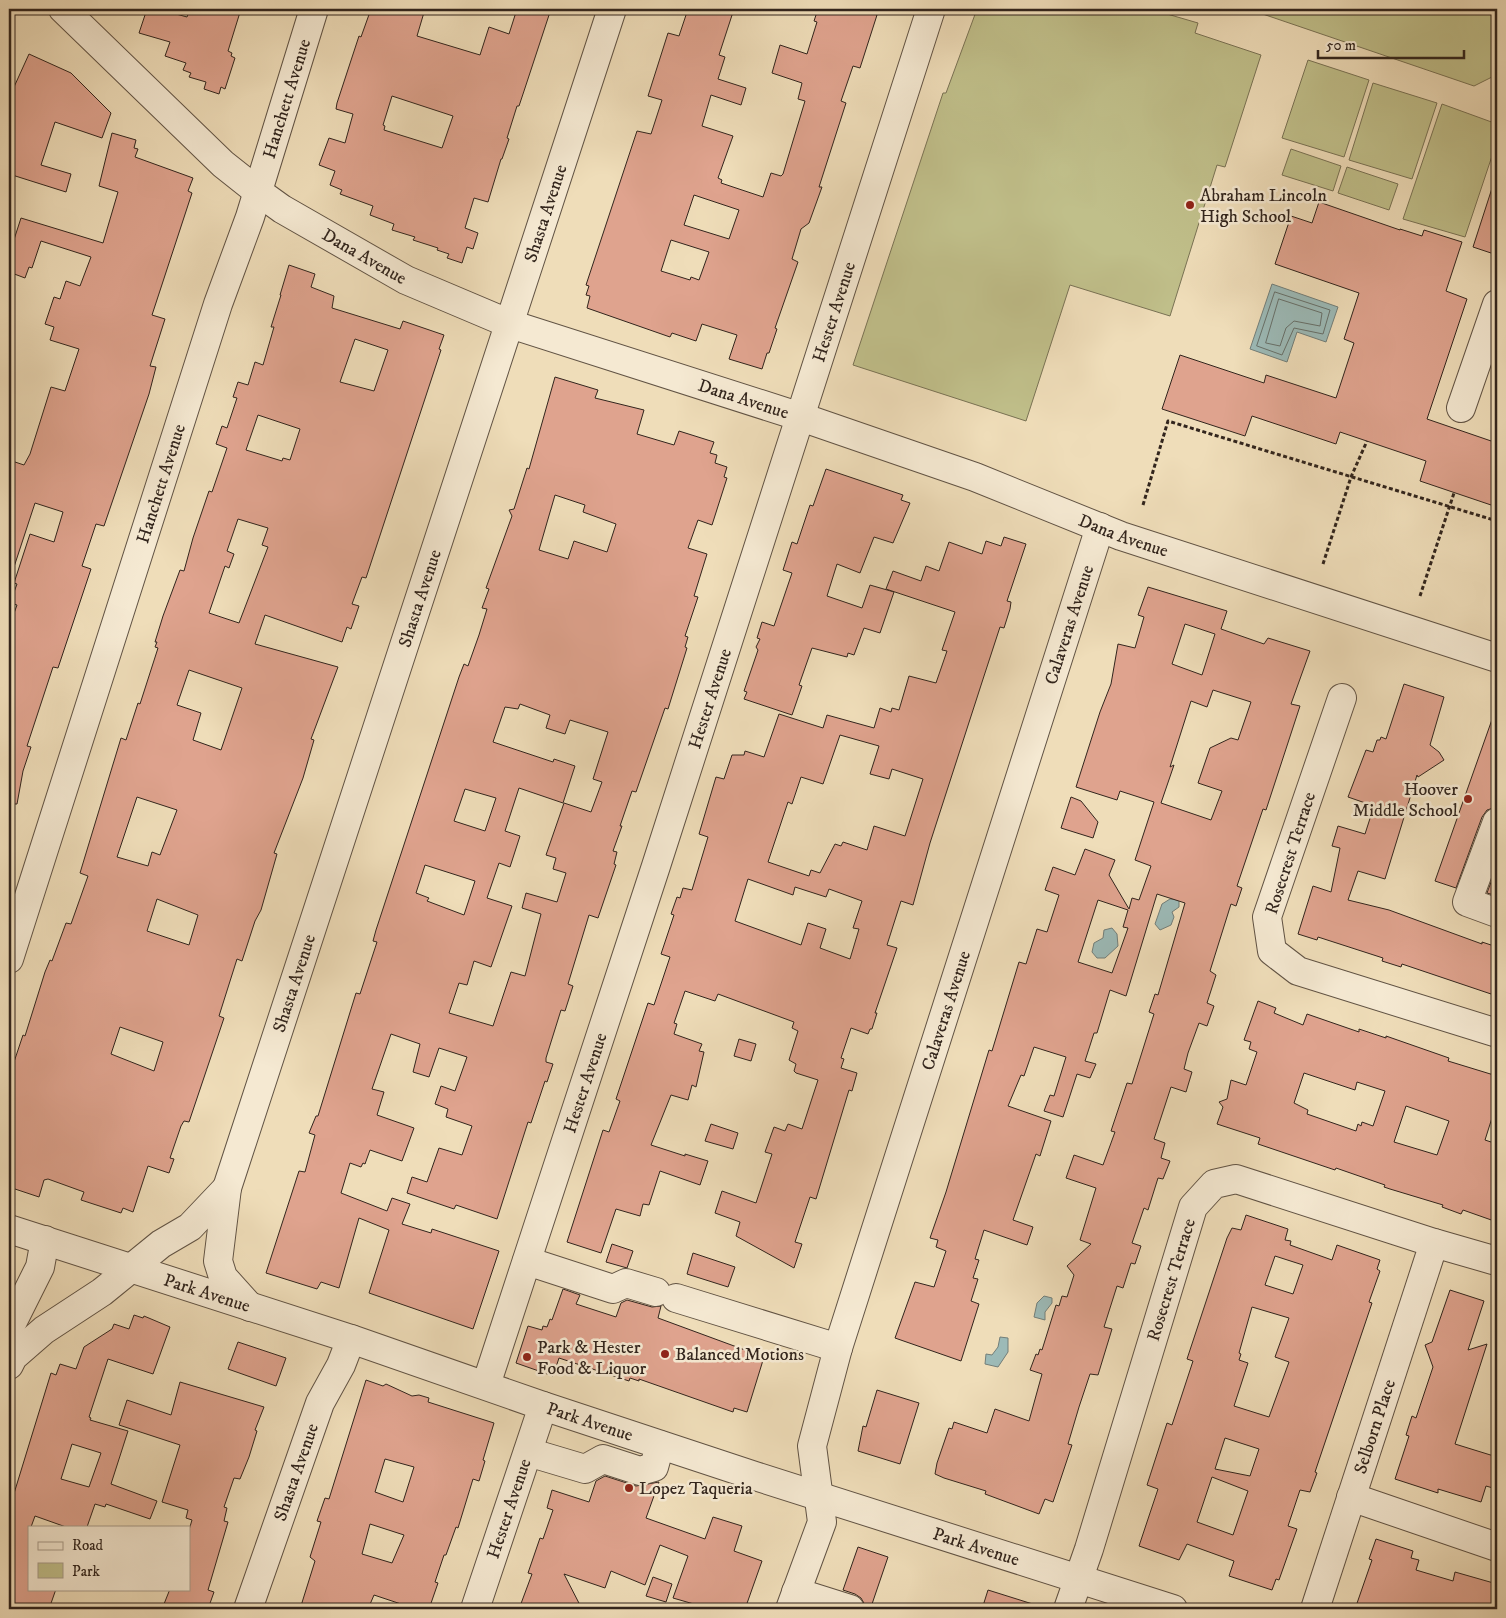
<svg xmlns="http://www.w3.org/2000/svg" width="1506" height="1618" viewBox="0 0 1506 1618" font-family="'IM FELL DW Pica',serif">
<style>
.green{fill:#c0bf8a;stroke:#797254}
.water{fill:#9cbab7;stroke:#727e79}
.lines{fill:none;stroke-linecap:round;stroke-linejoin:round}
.shore{stroke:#67706a;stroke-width:1}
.building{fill:#dfa38e;stroke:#32251d;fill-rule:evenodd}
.minor-casing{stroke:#615344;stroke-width:30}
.path{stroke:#32251d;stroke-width:3;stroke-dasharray:4 2.5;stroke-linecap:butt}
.minor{stroke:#f5e9d2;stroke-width:28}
.poi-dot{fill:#8f2418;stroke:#f5e9d2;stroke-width:2}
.labels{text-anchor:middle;stroke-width:5;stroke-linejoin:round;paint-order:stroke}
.street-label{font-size:18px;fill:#32251d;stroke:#f5e9d2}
.poi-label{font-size:18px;fill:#32251d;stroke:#f5e9d2;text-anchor:start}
</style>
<rect width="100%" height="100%" fill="#efddb9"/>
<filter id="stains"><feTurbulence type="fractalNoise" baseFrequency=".004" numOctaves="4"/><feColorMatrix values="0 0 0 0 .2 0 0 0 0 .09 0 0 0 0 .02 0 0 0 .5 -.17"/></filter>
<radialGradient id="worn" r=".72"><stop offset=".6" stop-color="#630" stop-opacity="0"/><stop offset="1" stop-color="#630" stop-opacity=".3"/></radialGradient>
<g class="green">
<path d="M977,9H1150L1198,23L1195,33L1261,55L1225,167L1217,165L1170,316L1070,285L1026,421L853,365L943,93H946Z"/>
<path d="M1248,9H1497V71L1496,75L1474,86Z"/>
<path d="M1308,60L1369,80L1344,157L1282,138Z"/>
<path d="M1373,83L1437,103L1412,179L1349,160Z"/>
<path d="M1442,104L1497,124V141L1465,237L1403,219Z"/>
<path d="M1291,149L1341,166L1333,191L1282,175Z"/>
<path d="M1347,167L1398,184L1389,210L1338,193Z"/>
</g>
<g class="water">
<path d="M1272,284L1338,307L1326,342L1297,332L1287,362L1250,349Z"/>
<path d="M1170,899L1179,900V907L1172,912L1174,917L1171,925L1160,930L1155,924L1162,904Z"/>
<path d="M1112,928L1117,934L1118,946L1105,958H1097L1092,952L1094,943L1103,938L1104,930Z"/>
<path d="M1044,1296L1052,1298V1303L1045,1312V1320L1034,1317L1037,1303Z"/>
<path d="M1000,1337L1008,1338V1352L998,1367L985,1364L986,1354L992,1355L998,1347Z"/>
</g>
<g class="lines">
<g class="shore">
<path d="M1275,292L1330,310L1323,334L1294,328L1282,355L1257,346Z"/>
<path d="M1279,299L1322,313L1320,326L1294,321L1286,328L1280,346L1266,343Z"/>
</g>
</g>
<g class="building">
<path d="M147,9H158L187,17L190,9H241L228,51L232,53L231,56L235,58L225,89L221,87L219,94L204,89L206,82L189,77L191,73L183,70L186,63L165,56L170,42L139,33Z"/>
<path d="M371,9H425L417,36L480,55L489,27L509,34L517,9H551L524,91L519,106H517L507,138L509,139L502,159H501L488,202L474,198L465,228L478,233L473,249L467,247L462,263L447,258L449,254L437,250L438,248L413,240L415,237L392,230L394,224L370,215L373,206L340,194L342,190L330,185L335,171L319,165L329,138L345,143L353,114L336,109L337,103L359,36L361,37ZM392,96L453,116L442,148L384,130L385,126L383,125Z"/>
<path d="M688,9H734L719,55L725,57L718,79L746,88L741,105L711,95L702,126L733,136L718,178L722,180L721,183L763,197L771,173L781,176L783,174L805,101L798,99L802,83L772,73L780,45L807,54L817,22L814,21L818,9H857L877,15L860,68L853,66L841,101L846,103L819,187H822L809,223L801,229L792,259L798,262L775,328L777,329L769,353H767L762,369L729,359L737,335L702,324L696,341L672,333L670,337L587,308L590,296L586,295L589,286L586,285L632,146L637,131L651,134L662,100L648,96L668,33L679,36ZM694,195L739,210L729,239L684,225ZM671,240L709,252L699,280L691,277L690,280L661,271Z"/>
<path d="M29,54L71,73L111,113L102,138L55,122L41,165L71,174L66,192L9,174V98Z"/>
<path d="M112,133L136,140L134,148L138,149L135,157L193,178L188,191L192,193L152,315L165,319L150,366L156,367L149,394L104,526L96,524L82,566L91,569L58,668L53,667L27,746L31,747L23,771L17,804H9V627L17,605L10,603L17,584L14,583L30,534L54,542L63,512L35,503L12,573L9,572V460L24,465L30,454L51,387L65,391L79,349L50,340L54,327L45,324L54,297L60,299L66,281L80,286L91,257L41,241L32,268L29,267L25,278L9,272V255L21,218L103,243L118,192L99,186Z"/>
<path d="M1494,182H1497V255L1473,247Z"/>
<path d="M1319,202L1400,230V229L1422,236L1424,230L1462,242L1446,291L1467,299L1427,419L1497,443V507L1420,481L1426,461L1340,432L1336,444L1252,416L1245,436L1162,409L1180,355L1264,383L1266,375L1336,398L1354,343L1344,339L1359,293L1275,264L1291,216L1312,223Z"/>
<path d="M289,265L315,274L311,287L334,296L332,308L400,329L403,321L444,335L439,349L441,350L366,578L362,577L352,604L359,606L351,629L347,627L342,642L265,615L255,644L338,667L311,739L314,740L303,778L274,853L277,854L261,910L255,921L242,961L237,959L219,1016L224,1018L189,1122L184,1121L181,1126L170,1158L174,1159L169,1173L148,1166L133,1212L123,1208L121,1213L81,1200L84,1192L48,1179L44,1180L39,1197L9,1187V1121L13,1107L9,1106V1077L23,1035L25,1036L45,972L50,960L52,961L66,923L71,924L88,876L80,873L121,738L126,740L138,703L140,704L158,648L155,647L157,642H155L163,616L180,570L184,571L193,538L209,491L212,492L227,448L216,444L222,426L227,428L237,398L233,397L238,382L248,385L255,362L263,365L274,327H271L281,295H280ZM355,339L388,350L374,391L340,382ZM258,415L300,429L290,460L283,458L282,461L246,450ZM238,519L268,528L262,545L268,547L239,623L209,613L225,566L229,568L234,554L227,551ZM189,670L242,688L221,750L193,740L201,713L177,705ZM137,797L177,810L160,855L152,852L148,866L117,857ZM157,899L198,915L189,945L147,931ZM120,1027L163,1042L154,1071L111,1054Z"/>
<path d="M555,377L598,390L595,398L644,410L637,434L674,445L679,431L714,442L710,453L717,455L715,463L727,467L724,477L727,478L712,525L698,520L688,548L707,554L694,596L698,597L685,636L688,637L685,647L687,648L668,709L665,708L636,792L632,791L620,826H622L613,851L617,852L614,864L616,865L598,918L589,915L568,984L573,986L565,1011L561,1010L546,1058V1062L553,1064L547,1082L545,1081L531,1123L528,1122L497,1219L456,1205L454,1209L407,1193L412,1177L427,1182L439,1148L462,1155L472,1126L446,1117L448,1109L435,1104L441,1086L455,1091L467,1057L439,1048L429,1077L413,1072L420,1044L391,1034L372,1089L384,1092L377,1115L414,1128L402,1161L370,1150L365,1164L363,1163L361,1167L350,1163L341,1193L387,1211L392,1198L410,1204L402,1224L431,1233L432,1229L499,1251L473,1329L369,1293L389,1230L359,1218L339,1288L321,1282L317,1289L266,1273L299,1171L305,1172L315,1135L309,1133L316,1116H318L356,993L360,994L377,942L373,941L376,930L459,677L464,664L468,666L479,635L487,609L482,608L489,589L486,588L512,516L509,510L514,509L527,468L529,469ZM555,495L585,505L583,512L616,524L607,552L574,541L568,559L539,550ZM520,704L550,715L546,728L565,734L570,720L608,732L593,779L602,782L591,812L564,803L546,855L556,858L553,869L566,873L557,902L526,893L522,908L541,914L525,976L511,972L493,1026L449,1013L459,983L467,985L474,961L491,967L512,906L487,898L499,863L510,867L520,836L505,831L519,788L563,803L575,766L554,759L553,762L493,742L505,707L518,709ZM465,789L496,798L485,831L454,821ZM425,865L475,881L464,915L427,901L429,898L416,893Z"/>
<path d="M826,469L903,495L901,500L910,503L893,543L874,537L860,573L837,564L827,596L862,608L870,585L894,592L880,633L864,628L854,655L848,653L847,657L812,648L799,685L802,686L792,715L744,699L747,692L744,691L758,650L756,647L760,639L757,638L762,622L774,626L792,573L783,570L792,542L797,544L810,505L813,506Z"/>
<path d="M1004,537L1026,544L1007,601L1011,602L1010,609L1004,628L1000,627L984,676L930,843L913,905L901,901L887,945L897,948L875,1013H877L872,1029H870L868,1034L851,1028L841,1058L844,1059L841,1068L857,1073L852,1091L849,1090L816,1199L810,1197L795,1242L802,1244L794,1268L736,1236L740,1222L715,1213L722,1191L756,1203L772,1154L765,1152L774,1127L785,1131L788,1124L802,1129L818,1080L796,1073L794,1071L796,1064L789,1060L798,1031L792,1028L794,1022L718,994L715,1001L685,991L674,1023L677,1024L674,1034L702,1044L699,1051L704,1052L696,1087L692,1085L688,1100L671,1095L651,1145L685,1156V1154L708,1161L700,1185L660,1171L649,1205L643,1204L640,1216L616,1209L601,1253L567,1242L603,1130L609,1132L620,1101L616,1099L648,1003L654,1005L670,957L661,954L674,915L671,914L677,897L680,898L683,888L692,890L708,837L699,834L716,777L724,779L732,755H744L745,751L764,757L779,714L823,728L827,715L874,728L880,708L891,712L892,708L899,710L909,676L936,683L947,651L942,650L955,612L886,589L893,571L921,581L926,566L939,571L949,542L982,554L986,541L1001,546ZM840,735L879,746L870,774L889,779L892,769L923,779L905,836L874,826L867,850L843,842L841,846L835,844L820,873L811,870L809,876L768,862L788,802L792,804L801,777L823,784ZM748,879L793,895L795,887L826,897L829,889L862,901L853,928L859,929L850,959L820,948L826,929L808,923L801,945L735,921Z"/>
<path d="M1148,587L1227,611L1221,629L1264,644L1268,638L1310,651L1291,704L1300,706L1266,810L1263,809L1237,886L1242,888L1236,906L1231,904L1210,971L1216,975L1207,1003L1214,1006L1207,1026L1199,1023L1188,1053L1184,1069L1192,1072L1186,1092L1171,1087L1154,1139L1165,1143L1161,1158L1170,1161L1163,1179L1158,1178L1148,1210L1144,1208L1132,1243L1141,1246L1135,1264L1131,1263L1123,1288L1117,1286L1104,1327L1112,1329L1098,1375L1090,1374L1079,1407L1068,1444L1072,1445L1053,1502L1045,1499L1039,1514L985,1494L986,1491L944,1478L935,1474L937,1463L949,1428L952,1429L954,1422L987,1433L995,1409L1029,1421L1042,1374L1030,1370L1036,1354L1038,1355L1040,1349L1042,1350L1056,1305L1059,1306L1062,1296L1067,1297L1074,1275L1067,1266L1091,1244L1080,1240L1096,1188L1066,1178L1074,1155L1103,1165L1115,1132L1111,1131L1127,1083L1132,1084L1154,1014L1149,1012L1155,994L1158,995L1185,903L1157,894L1126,996L1110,990L1097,1033H1094L1085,1061L1096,1064L1090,1078L1077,1074L1063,1117L1044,1111L1050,1095L1054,1096L1066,1057L1034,1047L1024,1076L1021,1075L1008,1106L1051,1121L1040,1156L1036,1154L1013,1220L1033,1227L1027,1245L984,1230L975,1259L979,1260L973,1278L978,1279L971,1301L979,1304L961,1361L895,1338L915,1282L934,1287L946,1251L936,1247L938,1240L930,1238L946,1192L989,1050L992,1051L1019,962L1026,964L1037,929L1047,932L1059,895L1045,890L1053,867L1075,875L1085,849L1115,860L1109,875L1129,909L1132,898L1139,900L1151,866L1135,860L1154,802L1120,791L1117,800L1076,787L1100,712L1111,684L1118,644L1135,648L1144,617L1138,615ZM1185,624L1215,634L1202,675L1172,664ZM1213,690L1251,702L1238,740L1231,738L1210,748L1198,783L1222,791L1211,820L1161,803L1174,765L1170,767L1191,701L1207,707ZM1098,900L1128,910L1123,927L1128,928L1112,973L1078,962Z"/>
<path d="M1404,684L1444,697L1430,745L1439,752L1444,760L1418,777L1417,775L1385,879L1358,871L1348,900L1389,910L1482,944V942L1497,947V996L1402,964L1401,967L1382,961L1383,958L1318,937L1317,940L1298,934L1313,886L1331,892L1340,848L1332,846L1338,826L1365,834L1374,806L1348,797L1366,750L1373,752L1377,740H1380L1381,737L1386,739Z"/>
<path d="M1495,711L1497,712V807L1487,810L1482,817L1456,888L1435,881Z"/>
<path d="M1071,797L1081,801L1098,822L1093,838L1061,828Z"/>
<path d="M1497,866V896L1487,893Z"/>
<path d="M1258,1001L1276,1008L1274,1013L1303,1025L1307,1014L1359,1032V1029L1386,1038V1036L1449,1058L1448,1061L1497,1076V1102L1485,1140L1497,1144V1222L1463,1210L1461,1214L1442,1207L1443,1205L1390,1189L1384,1187L1385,1185L1336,1168L1335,1170L1258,1144L1260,1138L1217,1124L1223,1107L1219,1102L1227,1099L1231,1080L1246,1085L1257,1052L1249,1049L1251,1042L1244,1040ZM1304,1073L1355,1090L1357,1082L1385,1091L1373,1126L1362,1122L1361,1126L1358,1124L1356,1131L1307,1114L1308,1110L1294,1103ZM1406,1106L1449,1121L1437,1155L1394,1142Z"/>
<path d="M739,1039L756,1044L751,1061L734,1056Z"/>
<path d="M711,1124L738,1133L733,1149L705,1141Z"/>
<path d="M1246,1215L1288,1229L1285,1240L1291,1241L1290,1245L1332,1260L1337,1245L1380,1260L1377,1269L1380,1271L1369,1302L1372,1303L1315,1472L1317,1473L1310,1492L1300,1490L1288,1526L1297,1529L1279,1580L1276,1579L1272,1590L1229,1576L1234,1561L1187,1544L1179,1560L1139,1546L1158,1489L1147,1485L1167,1423L1172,1425L1193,1361L1187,1359L1227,1238L1232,1228L1241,1230ZM1275,1256L1303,1265L1293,1294L1265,1285ZM1252,1307L1289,1318L1275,1357L1289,1362L1269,1417L1234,1406L1248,1363L1239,1360L1241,1354L1239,1353ZM1225,1438L1259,1449L1250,1476L1215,1469ZM1212,1477L1248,1491L1233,1535L1197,1522Z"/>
<path d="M612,1244L633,1251L627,1268L606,1262Z"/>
<path d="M693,1253L735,1267L728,1287L687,1274Z"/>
<path d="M563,1289L580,1295L576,1304L616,1317L621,1303L627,1300L652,1307L661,1306L658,1318L764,1357L747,1412L734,1408L733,1412L639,1379V1381L630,1378L629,1381L559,1358L553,1376L516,1363L528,1326L542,1330L543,1326L547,1327L550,1319L552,1320Z"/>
<path d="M1450,1290L1484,1301L1468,1350L1487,1344L1455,1444L1497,1457V1485L1494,1484L1493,1488L1486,1486L1481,1502L1438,1489V1493L1395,1479L1409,1436L1406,1435L1412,1416L1416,1418L1433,1367L1425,1345L1432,1342Z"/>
<path d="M134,1315L143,1318L144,1316L170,1327L153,1374L108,1359L89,1417L91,1418L90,1420L128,1431L111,1484L157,1501L150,1519L106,1504L105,1507L95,1504L87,1527H66L35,1516L31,1527H29V1589H56L49,1609H9V1527L14,1511L10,1510L12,1500L51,1373L56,1375L60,1364L76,1369L84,1347L112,1329L114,1324L129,1329ZM72,1444L101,1453L89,1487L61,1479Z"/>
<path d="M238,1342L286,1358L276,1386L228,1369Z"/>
<path d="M366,1380L383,1386L386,1384L412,1396L419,1395L429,1398L428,1402L494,1423L483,1460L485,1461L479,1481L473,1479L458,1528L456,1527L446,1555H444L435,1582L438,1583L429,1609H402L404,1605L374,1595L368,1609H300L315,1561L310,1557L321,1522L317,1521L325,1498L329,1499ZM385,1459L414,1467L403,1502L375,1492ZM370,1524L404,1535L392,1563L362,1554Z"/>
<path d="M180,1382L264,1407L255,1430L257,1431L249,1457L240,1479L234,1478L224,1507L227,1508L224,1521L228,1522L208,1590L214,1592L208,1609H162L170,1589H189V1530L192,1520L186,1518L188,1510L162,1502L180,1445L119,1425L127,1400L171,1415Z"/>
<path d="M877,1390L919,1403L900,1464L858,1451L863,1426L866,1427Z"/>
<path d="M605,1476L636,1486L659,1482L646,1518L705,1539L713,1517L742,1526L734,1551L762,1561L745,1609H711L673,1598L688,1556L660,1545L645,1585L611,1571L605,1588L564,1574L582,1609H519L532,1574L528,1573L540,1538L543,1539L553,1510L547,1508L552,1490L589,1502L596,1481Z"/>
<path d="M1376,1539L1413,1551L1411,1558L1419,1560L1416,1570L1453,1581L1455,1572L1497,1584V1609H1355L1372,1560L1369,1559Z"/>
<path d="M858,1547L888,1557L871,1607L865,1605L861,1598L855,1594L843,1590Z"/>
<path d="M653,1577L672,1584L666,1602L646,1596Z"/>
<path d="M988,1590L1039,1606L1038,1609H982Z"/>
</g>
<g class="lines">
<defs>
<g id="minor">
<path id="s1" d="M63,9L223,164L257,191L282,209L406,280L510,324L801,417L975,477L1121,536L1497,658"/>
<path d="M1461,408L1497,304"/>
<path d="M1342,698L1267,917L1272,951L1298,971L1497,1033"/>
<path d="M1497,822L1467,902L1497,913"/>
<path id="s2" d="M9,959L218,304L250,217L314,9"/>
<path id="s3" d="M9,1229L351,1339L543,1406L755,1476L1173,1609"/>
<path d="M527,1261L613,1289L626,1283L656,1292"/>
<path d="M676,1298L838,1348"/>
<path id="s4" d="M250,1307L223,1277L218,1261L227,1188L612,9"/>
<path d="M9,1338L11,1325L40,1267L45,1240"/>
<path d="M9,1365L13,1357L44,1330L102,1292L161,1244L190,1227L227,1188"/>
<path id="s5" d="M486,1385L656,866L931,9"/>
<path d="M528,1452L585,1469L603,1459L640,1471L654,1467L660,1445"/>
<path d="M1351,1497L1497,1547"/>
<path d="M796,1592L850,1609"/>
<path id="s6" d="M248,1609L320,1403L341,1365L351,1339"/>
<path id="s7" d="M475,1609L543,1406"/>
<path id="s8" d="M790,1609L822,1522L812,1446L838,1348L1100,527"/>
<path id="s9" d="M1068,1609L1089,1549L1193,1207L1214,1184L1236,1179L1434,1243L1493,1260L1497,1258"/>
<path id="s10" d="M1315,1609L1434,1243"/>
</g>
</defs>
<use href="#minor" class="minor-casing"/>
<g class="path">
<path d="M1143,505L1168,421L1497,521"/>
<path d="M1323,564L1351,477L1367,441"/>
<path d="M1420,596L1454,493"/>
</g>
<use href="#minor" class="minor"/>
</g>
<g class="poi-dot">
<circle cx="1190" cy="205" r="5"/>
<circle cx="1468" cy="799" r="5"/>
<circle cx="665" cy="1354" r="5"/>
<circle cx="527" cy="1357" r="5"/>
<circle cx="629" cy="1488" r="5"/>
</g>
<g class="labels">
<g class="street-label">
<text dy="6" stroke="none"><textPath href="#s2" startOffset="904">Hanchett Avenue</textPath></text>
<text dy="6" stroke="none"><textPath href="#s4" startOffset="1156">Shasta Avenue</textPath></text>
<text dy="6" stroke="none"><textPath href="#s1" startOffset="392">Dana Avenue</textPath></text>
<text dy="6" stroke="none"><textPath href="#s5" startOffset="1128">Hester Avenue</textPath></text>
<text dy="6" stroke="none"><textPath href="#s1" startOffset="798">Dana Avenue</textPath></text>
<text dy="6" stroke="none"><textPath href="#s2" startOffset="499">Hanchett Avenue</textPath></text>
<text dy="6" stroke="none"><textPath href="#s1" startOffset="1202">Dana Avenue</textPath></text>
<text dy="6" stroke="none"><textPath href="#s4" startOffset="751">Shasta Avenue</textPath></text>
<text dy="6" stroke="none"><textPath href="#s8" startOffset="1030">Calaveras Avenue</textPath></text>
<text dy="6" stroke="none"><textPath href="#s5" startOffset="722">Hester Avenue</textPath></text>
<text transform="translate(1290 853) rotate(-72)" y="6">Rosecrest Terrace</text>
<text dy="6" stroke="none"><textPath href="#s4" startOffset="346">Shasta Avenue</textPath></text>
<text dy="6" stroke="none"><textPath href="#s8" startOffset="625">Calaveras Avenue</textPath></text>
<text dy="6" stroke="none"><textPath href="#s5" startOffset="318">Hester Avenue</textPath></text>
<text dy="6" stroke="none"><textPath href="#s9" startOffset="345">Rosecrest Terrace</textPath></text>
<text dy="6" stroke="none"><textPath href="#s3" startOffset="208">Park Avenue</textPath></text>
<text dy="6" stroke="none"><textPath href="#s3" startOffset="612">Park Avenue</textPath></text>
<text dy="6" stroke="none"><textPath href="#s10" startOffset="192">Selborn Place</textPath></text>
<text dy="6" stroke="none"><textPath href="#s6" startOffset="145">Shasta Avenue</textPath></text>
<text dy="6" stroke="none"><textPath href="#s7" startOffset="106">Hester Avenue</textPath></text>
<text dy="6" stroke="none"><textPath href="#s3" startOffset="1018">Park Avenue</textPath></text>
</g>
<g class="poi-label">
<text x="1200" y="201">Abraham Lincoln<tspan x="1200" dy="21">High School</tspan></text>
<text x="1458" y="795" text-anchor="end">Hoover<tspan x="1458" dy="21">Middle School</tspan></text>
<text x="537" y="1353">Park &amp; Hester<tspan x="537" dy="21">Food &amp; Liquor</tspan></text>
<text x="675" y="1360">Balanced Motions</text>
<text x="639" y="1494">Lopez Taqueria</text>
</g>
</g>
<rect width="1506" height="1618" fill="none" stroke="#efddb9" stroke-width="30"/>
<rect x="10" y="10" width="1486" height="1598" fill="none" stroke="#32251d" stroke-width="2.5"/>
<rect x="15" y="15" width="1476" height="1588" fill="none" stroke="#32251d"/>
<rect x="28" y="1526" width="162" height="65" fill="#f5e9d2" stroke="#a79b8a"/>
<rect x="38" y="1542" width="25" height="8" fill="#f5e9d2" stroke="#a79b8a"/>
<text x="72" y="1550" font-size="15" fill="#32251d">Road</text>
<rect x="38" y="1563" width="25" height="15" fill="#c0bf8a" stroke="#a79b8a"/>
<text x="72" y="1576" font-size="15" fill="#32251d">Park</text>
<path d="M1318 50v8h146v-8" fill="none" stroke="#32251d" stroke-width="2.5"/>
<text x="1326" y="50" font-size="15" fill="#32251d" stroke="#f5e9d2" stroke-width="4" paint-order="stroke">50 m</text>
<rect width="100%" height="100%" filter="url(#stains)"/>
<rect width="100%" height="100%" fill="url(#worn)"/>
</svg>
